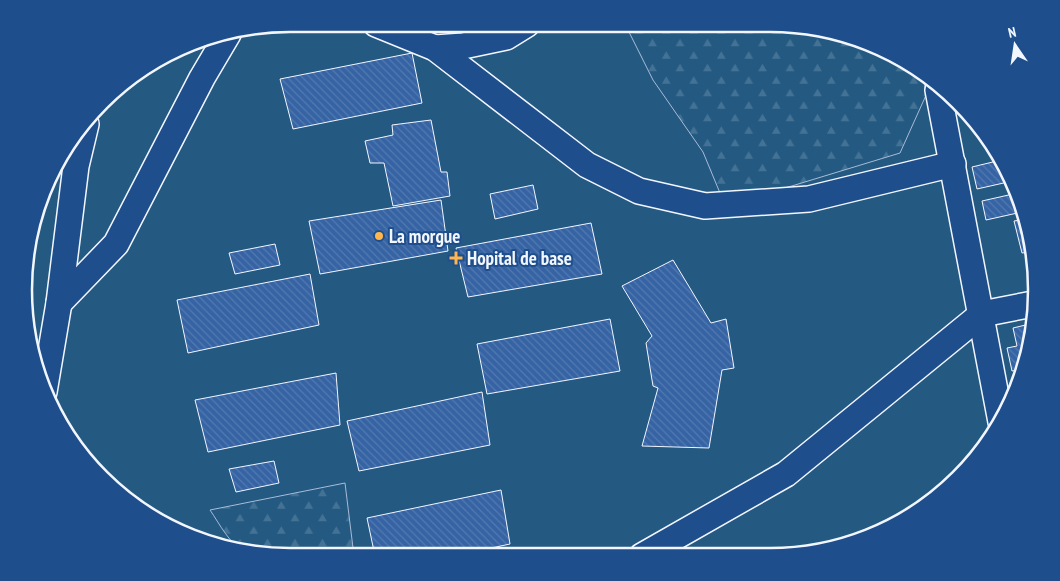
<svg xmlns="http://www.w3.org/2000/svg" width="1060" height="581" viewBox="0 0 1060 581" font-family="'PT Sans Narrow',sans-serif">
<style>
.green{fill:#245a82;stroke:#a8bbd7}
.forest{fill:url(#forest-firs);stroke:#a8bbd7}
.building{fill:url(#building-back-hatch);stroke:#f2f6ff}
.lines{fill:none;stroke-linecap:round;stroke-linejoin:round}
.minor-casing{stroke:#f2f6ff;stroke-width:28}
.minor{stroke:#1f4e8c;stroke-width:25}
.poi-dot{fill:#ffb74d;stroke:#1f4e8c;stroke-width:2}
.labels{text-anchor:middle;stroke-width:4;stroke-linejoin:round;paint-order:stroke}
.poi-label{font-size:19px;font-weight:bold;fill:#f2f6ff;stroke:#1f4e8c;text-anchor:start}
.rim{fill:none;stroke:#f2f6ff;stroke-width:2.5}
</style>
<defs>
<pattern id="forest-firs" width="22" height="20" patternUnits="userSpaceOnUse" patternTransform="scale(1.25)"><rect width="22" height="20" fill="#245a82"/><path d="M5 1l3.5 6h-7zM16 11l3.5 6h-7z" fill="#447295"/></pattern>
<pattern id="building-back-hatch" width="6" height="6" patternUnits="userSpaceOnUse" patternTransform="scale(1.25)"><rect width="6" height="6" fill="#3563a3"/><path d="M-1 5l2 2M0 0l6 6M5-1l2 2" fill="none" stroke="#537ab1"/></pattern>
</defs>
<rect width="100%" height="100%" fill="#1f4e8c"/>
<path class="green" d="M291,24H787L839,33L903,59L981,128L1027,221L1034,325L1001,424L970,467L918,512L856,543L804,555L273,557L221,548L157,522L90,467L44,393L24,308L33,222L69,143L128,79L204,38Z"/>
<g class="forest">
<path d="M625,24H787L839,33L903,59L923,77L927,93L900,153L772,192L720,193L703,152L653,80Z"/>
<path d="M345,483L354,556C329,557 265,561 245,552C230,545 219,523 210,510Z"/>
</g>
<g class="building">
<path d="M412,53L422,103L293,129L280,79Z"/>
<path d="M431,120L441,172H447L450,196L393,206L384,163H370L365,141L393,135L392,125Z"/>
<path d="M997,161L1008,182L977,189L972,167Z"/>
<path d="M533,185L538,209L495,219L490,194Z"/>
<path d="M1013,194L1022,212L986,220L982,201Z"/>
<path d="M441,200L448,251L320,274L309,221Z"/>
<path d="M1026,219L1029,252L1022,253L1014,221Z"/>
<path d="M591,223L602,274L468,297L456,248Z"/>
<path d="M275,244L280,265L235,274L229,253Z"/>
<path d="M673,260L711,323L726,319L734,368L722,370L709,448L642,446L658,388L653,386L646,343L652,336L622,286Z"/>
<path d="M310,274L319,325L188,353L177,300Z"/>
<path d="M610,319L620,371L487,394L477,344Z"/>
<path d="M1034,323L1019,370L1012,371L1007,348L1017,346L1013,328Z"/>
<path d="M336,373L340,425L208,452L195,400Z"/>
<path d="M482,392L490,445L359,471L347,421Z"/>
<path d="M274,461L279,483L236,492L229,469Z"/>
<path d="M501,490L510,544L454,556H375L367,518Z"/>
</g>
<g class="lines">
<defs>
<g id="minor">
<path d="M376,24L435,48L587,165L639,191L705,206L809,199L953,164"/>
<path d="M435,48L463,46L506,37L527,24"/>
<path d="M938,90L1001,422"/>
<path d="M59,303L116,244L202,78L228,34"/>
<path d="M44,392L59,303L76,166L86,124"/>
<path d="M642,556L786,474L982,314L1033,304"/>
</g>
</defs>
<use href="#minor" class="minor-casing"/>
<use href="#minor" class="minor"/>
</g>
<g class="poi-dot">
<circle cx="379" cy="236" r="5"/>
<path d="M453.5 250.5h5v5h5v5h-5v5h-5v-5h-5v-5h5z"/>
</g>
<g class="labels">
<g class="poi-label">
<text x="389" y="243">La morgue</text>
<text x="467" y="265">Hopital de base</text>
</g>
</g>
<path d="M0 0H1060V581H0ZM290 32H770A258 258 0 0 1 1028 290V290A258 258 0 0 1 770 548H290A258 258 0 0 1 32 290V290A258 258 0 0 1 290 32Z" fill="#1f4e8c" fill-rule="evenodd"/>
<path class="rim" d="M290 32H770A258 258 0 0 1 1028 290V290A258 258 0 0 1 770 548H290A258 258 0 0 1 32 290V290A258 258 0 0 1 290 32Z"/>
<g transform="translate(1015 45) rotate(347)" stroke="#1f4e8c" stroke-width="4" paint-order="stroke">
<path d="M0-4L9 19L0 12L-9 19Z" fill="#f2f6ff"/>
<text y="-8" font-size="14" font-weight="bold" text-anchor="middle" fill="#f2f6ff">N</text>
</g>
</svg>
